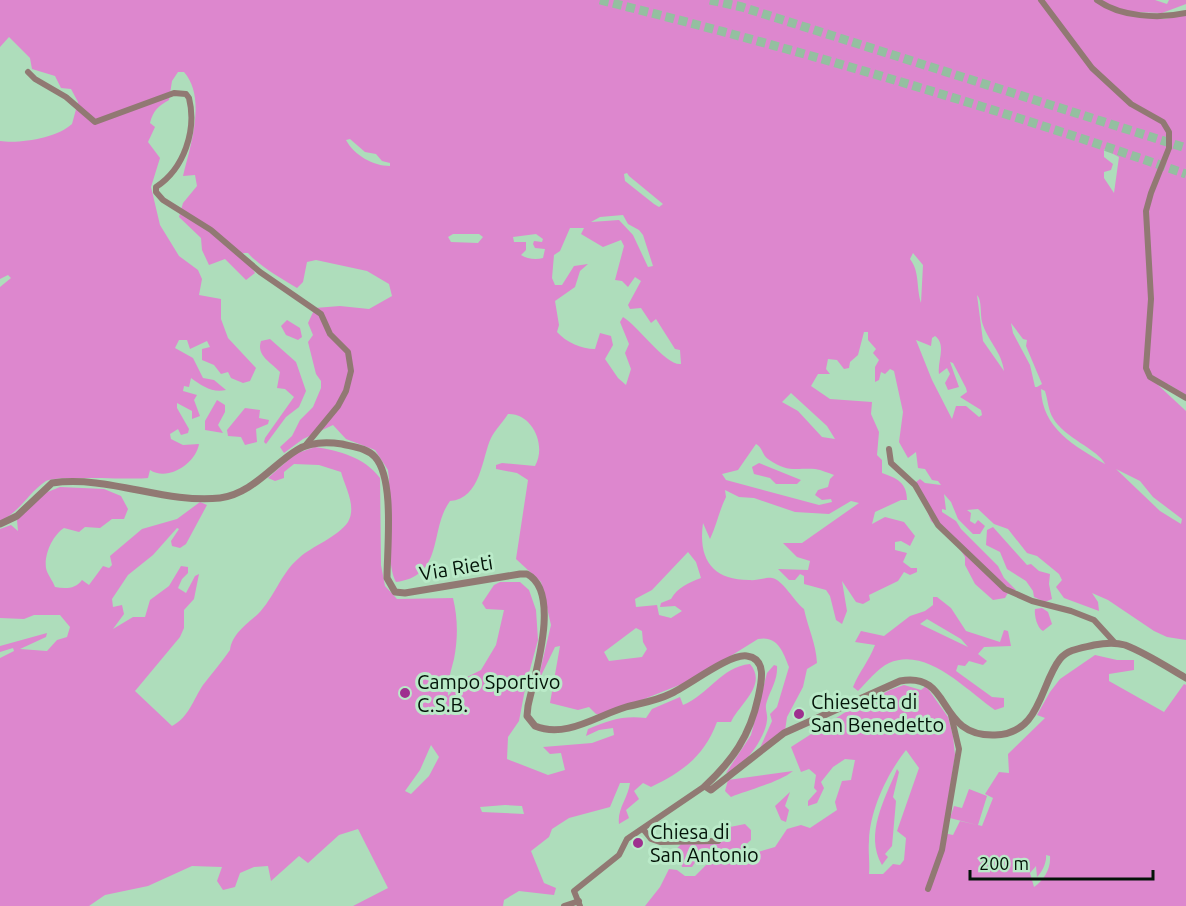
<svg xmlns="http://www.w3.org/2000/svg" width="1186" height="906" viewBox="0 0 1186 906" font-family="Ubuntu,sans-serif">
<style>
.green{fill:#dd87ce;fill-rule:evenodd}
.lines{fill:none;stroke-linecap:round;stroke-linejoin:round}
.trunk-tunnel{stroke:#94bfa0;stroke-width:9;stroke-dasharray:9 4.5;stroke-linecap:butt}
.minor{stroke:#917973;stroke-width:6}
.tertiary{stroke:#917973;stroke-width:7}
.poi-dot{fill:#9e308f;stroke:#baeac8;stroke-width:2}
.labels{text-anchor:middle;stroke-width:6;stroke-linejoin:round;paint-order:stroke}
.street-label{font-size:20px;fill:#031308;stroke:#baeac8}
.poi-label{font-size:20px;fill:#031308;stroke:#baeac8;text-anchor:start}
</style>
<rect width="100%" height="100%" fill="#aeddbb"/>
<g class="green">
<path d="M0,0H1155L1167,4L1169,0H1186V4L1162,13L1134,12L1135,15L1164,19L1186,15V395L1168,384L1158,385L1186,411V640L1167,637L1154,631L1108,600L1092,593L1098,602L1099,611L1064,598L1056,587L1062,580L1059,574L1037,556L1027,553L1008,529L994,524L978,509L967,510L971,513L970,521L975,524L978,520L985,526L980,534H973L958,519L951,502L944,494L946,510L942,509V512L956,521L961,529L998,566L1004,578L1016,590L1009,591L1005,598L993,600L975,584L965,565V557L958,546L931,521L916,482L920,479L925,483L941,485L938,481L932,480L925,469L918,468L916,452L908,458L899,442L903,412L894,371L890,369L885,374L881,372L879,380L875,382V367L879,360L873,353L876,349L868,340V332H864L858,355L850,362L849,368L844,369L837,360L828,359L826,369L830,374H818L811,386L830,399L872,402L871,414L879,432L877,455L882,460V473C897,478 907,483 907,500H901L875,512L872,524L885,517L904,522L915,536L910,546L901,541L895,542V550L907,553L903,562L911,568H917V572L910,575L904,572L898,581L869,595L870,600L863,604L856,602L842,581L847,611L842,624L836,620L830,596L826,590L804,584V576L800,574L795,580H789L778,569L808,570L810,561L797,557L783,543H802L859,503L851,501L829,514L795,512L754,498L739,497L725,490L726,497C719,511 717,524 710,539L703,523C698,559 712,580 749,580C757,581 766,577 772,578C783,580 793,600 804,609C808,628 816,643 817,663L807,669L803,687L787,717L785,731L760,748L772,721L770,714L777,707L789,667C783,651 777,635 758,639L692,680L604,715L596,714L589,707L578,710L550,703L560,646L555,647L537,684L551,625L541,582L516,559L528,480L517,473L496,469V465L502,463L535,466C547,445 532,413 508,414C503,422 495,430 491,438C482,457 481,499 450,501C429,529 445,576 396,582C386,566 389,501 389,479L388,470L375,450L346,439L333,425L303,439L284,453L280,447L292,436L300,420L313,407L321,388V381L316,374L308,342L313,335L308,323L315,308L340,306L369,309L392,296L389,284L367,271L316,260L307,262L303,282L297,288C282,279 259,266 248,253H243L255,273L246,280L225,259L209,265L202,250L201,238L179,217L183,203L197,186L195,175L183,176C190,147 207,98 184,72H178L172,81L169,100C158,106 153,111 150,123L155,127L148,142L160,158L151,187L160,225L179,256L198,270L202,279L199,295L221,299V319L228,338L256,368L250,381L243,383L231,378L228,372L221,374L214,365L202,360V349L210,347L207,341L190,349L187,340H179L175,348L193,358L203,378L214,380L226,390C212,393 202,386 191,378L189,387L184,386L183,391L197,395L194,400L200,416L192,419V411L177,403V408L189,429L188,433L181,435L178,429L170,434L171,439L183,445L199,444C196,463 168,482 150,470L148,478C130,480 56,475 46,481C28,493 20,512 0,521V287L11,278L8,275L0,279V141C20,144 57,138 72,124L78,102L71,89L61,88L55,76L32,69L30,58L9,37L0,47ZM350,139L365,152L376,154L382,161L390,163V166C373,166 354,155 346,140ZM1104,149L1119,157L1114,193L1104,178V172L1111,170L1113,164L1104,157ZM627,173L629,176L663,204L659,207L654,204L625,181L624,174ZM623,215L628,224L639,230L643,235L653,266L648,267L633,235L619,220L591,222L600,217ZM570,228H584L581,234L603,247L621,240L624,246L615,280L622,281L628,287L635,277L641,281L628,305L630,309L641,308L651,323L656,319L675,349L680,350L681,364C666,366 638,326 623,317L620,322L629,344L625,353L631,369L626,385L618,378L605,359L613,345L611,336L600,333L595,349C581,349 566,342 557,332L559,325L555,301L575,287L580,271L588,264L574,266L562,285H555L552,278L554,255L560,251ZM453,234H479L483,237L478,243L451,242L448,237ZM536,234L543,239L542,242L534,241L533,244L535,248L545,249L543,258C536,260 527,259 521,255L526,250V242H514L513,237ZM913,253L923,265L921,303C916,287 920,272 910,259ZM977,295C982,300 980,313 982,322C987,340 1002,352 1004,371L983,341ZM1011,323L1023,339L1027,340L1026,346L1042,384L1037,387H1035L1030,365L1013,333ZM935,336C947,345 937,361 939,374L947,368L950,374L945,383L948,390L959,387L950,362L953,363L966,388L967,392L960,397L981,410L982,415L979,417L966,406H956L952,419L932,380L916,340L931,346L932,338ZM1041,389L1045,391C1048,400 1048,410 1053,418C1063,437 1099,450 1105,464C1075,446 1042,429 1041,389ZM791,393L827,426L835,439L822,437L798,411L782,402ZM756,444C763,448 762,455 768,459C788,473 794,468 815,469C822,470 828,473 834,475L830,479L828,487L818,490L815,495L822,500L831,499L832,502L819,505L726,480L722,474L738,470ZM1116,469L1140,481L1153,497L1182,519L1181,524L1160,511ZM688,552L696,562L701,578C688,583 678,587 671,599L661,603L660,607L675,606L682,611L671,618L659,615L657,605L636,607L635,599L652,590ZM636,628L642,631L643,642L647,649L642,657L609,661L604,652Z"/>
<path d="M287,320L300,328L302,337L298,340L286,335L281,326Z"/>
<path d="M270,339L296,362L306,391L299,407L286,417L266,444L264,442L265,438L294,397L285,389L277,388L280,372C271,362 256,356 261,341Z"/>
<path d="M217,400L225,405V412L218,425L223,433L205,430V421Z"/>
<path d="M245,408L260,410L259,418L269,420L268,424L256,429L257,442L245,445L241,437L228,436L227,430Z"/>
<path d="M315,447C340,451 364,457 380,478L381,565L385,586L397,599L453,598C458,619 458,638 454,659C451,671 447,683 448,696L463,679L481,670L496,645L504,610L486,609L482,603L494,585L500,582H520L529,590L536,610L538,640L526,684L519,721L508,737L507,759L548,775L565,770L561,753L550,754L543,747L592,743L614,735L613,728L599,730L586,736L588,729C609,720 624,715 646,718L652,709L680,697L683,705C708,695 721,667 750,664C768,685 739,704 731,722H717C704,756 684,771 651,787L643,783L634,791L639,799L626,810L629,818L619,824C617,809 628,798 630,783H620L610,807L569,818L552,829L549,837L531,851L544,883L556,888L554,895L519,891L504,900L503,906H353L388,888L358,829L339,835L308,863L299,856L271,881L268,866L254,867L240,873L235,887L223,890L217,881L222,867L192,866L148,886L105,895L89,906H0V658L14,651L13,648L0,652V646L47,633L46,637L20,649L47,651L57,640L67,637L70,627L60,615H34L24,619L0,618V529L11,525L18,531L17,520L45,493L60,487L104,489L121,496L128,509L124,519H112L100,528L85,527L79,532L64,528C53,535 44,554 46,568C47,574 53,581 55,587C65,589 76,589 82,580L89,585L103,566L109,568L112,565L110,556L142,529L177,519L200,502L207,505L186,544L180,548L172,546L171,541L179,529L177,528L153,555L128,575L112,599L113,607L122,605L124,614L113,629L133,617H145L150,600L169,586L181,566L188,567V573L182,579L178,588L186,593L195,576L199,574L194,599L184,610V628L180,637L135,691L172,726C189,717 193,700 203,685C212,673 222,662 230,650C232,634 247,624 258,614C274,598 281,573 299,558C312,546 338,537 348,522C357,506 345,487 341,472L319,465L294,464L284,472V478L275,481L268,478L295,454ZM431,745L439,757L429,776L411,794L405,791L420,770ZM505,805L522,806L524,814L482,812L480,807Z"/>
<path d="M759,463L801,480L797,484H776L770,478L754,474L752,467Z"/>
<path d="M993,527L1027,565L1031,564L1039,571L1050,574L1049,584L1052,599L1045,602L1034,597L1033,591L1026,581L1007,569L1000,552L986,545L987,530Z"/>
<path d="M933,597H937L951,608L966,631L1000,642L1004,630L1008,631L1011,646L984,647L978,654L987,661L983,665L969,661L965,666L958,665L956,671L992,697L1004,698V707L995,710C967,691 927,646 889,663C878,668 867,682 858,691L853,687C859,672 869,661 875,645L855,642L861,631L884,636L910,616L925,611L933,605ZM927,619L961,639L968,647L920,624Z"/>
<path d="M1042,608L1048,612L1052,624L1043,631C1037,628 1034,615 1035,609Z"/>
<path d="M1095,655L1117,660H1134V670L1109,674V681L1164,712L1184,684L1186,685V906H645L660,887L669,869L677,870L685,876H695L709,862L710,856L696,861L692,867H682L681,861L671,865L669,857L681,844L712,842L725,828L745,824L751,830V840L744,846L745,851L758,852L775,847L787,829L801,825L810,828L837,810L835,802L842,781L851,780L855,760L845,759L833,767L821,782L824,788L817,803L808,806V801L817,791L814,788L816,775L809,769L801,772L791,747L844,713L890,690L904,685L921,690L926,686L948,717L953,736L955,755L943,833L953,835L960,821L977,825L950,818L954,806L962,808L969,789L987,796L978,825L982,826L993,798L985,794L999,772L1009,773L1008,754L1045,718L1037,715L1050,692L1060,679ZM906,750L919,768L897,831L906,838L904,860L900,865L893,864L883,874H869C870,862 868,852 869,841C870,810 887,774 906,750ZM1046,855L1050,856C1051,869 1044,880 1034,887L1030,873L1036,866L1037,877C1042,872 1047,862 1046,855Z"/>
<path d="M774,665L777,666C778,679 771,689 767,701C764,709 768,713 767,720C766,737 742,771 726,773L751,735L767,673Z"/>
<path d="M897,769L899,772L893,797L896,801L892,846L885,854L888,857L882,865C864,834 885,799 897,769Z"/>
<path d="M793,771C780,782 748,790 731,797L725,791L728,780Z"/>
<path d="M790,792L785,806L789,810L786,822L781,820L775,806Z"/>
</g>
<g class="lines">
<g class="trunk-tunnel">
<path d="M600,0C798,49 994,107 1186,174"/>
<path d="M710,0L742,7L1186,148"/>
</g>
<g class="minor">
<path d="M1041,0L1092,68L1131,104L1163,122L1169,132V148L1151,193L1146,211L1151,299L1146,368L1150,377L1186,398"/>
<path d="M1097,0C1120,17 1159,19 1186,13"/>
<path d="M28,72L35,79L66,97L95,122L174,93L186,94L189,98C197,130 184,169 156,187V192L163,200L211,230L260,272L321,314L330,334L348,352L351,371L346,391L338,406L305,446"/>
<path d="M889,449L891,463L915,485L938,525L1005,589L1032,601L1071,611L1094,620L1115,643"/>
<path d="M643,829L651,839L660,842L718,841"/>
<path d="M928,889L942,850L959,749L951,715"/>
<path d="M564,906L579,901"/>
<path d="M580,906L574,891L619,855L627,839L705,786"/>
</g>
<path class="tertiary" d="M0,524L17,516L52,483C109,475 164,504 220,498C252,494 272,465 297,450C310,442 328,442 342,444C354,447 367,448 375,457C395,479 387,549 387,578L395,592L405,593L520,574H527C562,592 534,677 528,706L527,716L535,726C566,739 598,715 626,707C641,703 656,701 670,694C688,686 730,653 747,656C768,659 761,684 758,698C750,736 732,761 705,786L711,790L784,733L900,681C954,671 935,737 995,735C1041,734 1040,684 1060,659C1068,649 1082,648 1094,645C1104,643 1115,642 1125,645C1146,653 1167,667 1186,678"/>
</g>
<g class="poi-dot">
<circle cx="405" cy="693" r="6"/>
<circle cx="799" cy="714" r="6"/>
<circle cx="638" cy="843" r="6"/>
</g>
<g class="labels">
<g class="street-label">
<text transform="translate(456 568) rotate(-9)" y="7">Via Rieti</text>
</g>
<g class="poi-label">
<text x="417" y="689">Campo Sportivo<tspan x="417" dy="23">C.S.B.</tspan></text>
<text x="811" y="709">Chiesetta di<tspan x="811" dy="23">San Benedetto</tspan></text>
<text x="650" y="839">Chiesa di<tspan x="650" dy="23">San Antonio</tspan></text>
</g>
</g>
<path d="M970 870v9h183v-9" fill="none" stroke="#031308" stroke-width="3"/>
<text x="979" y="870" font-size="18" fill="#031308" stroke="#baeac8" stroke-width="4.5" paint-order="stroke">200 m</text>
</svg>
